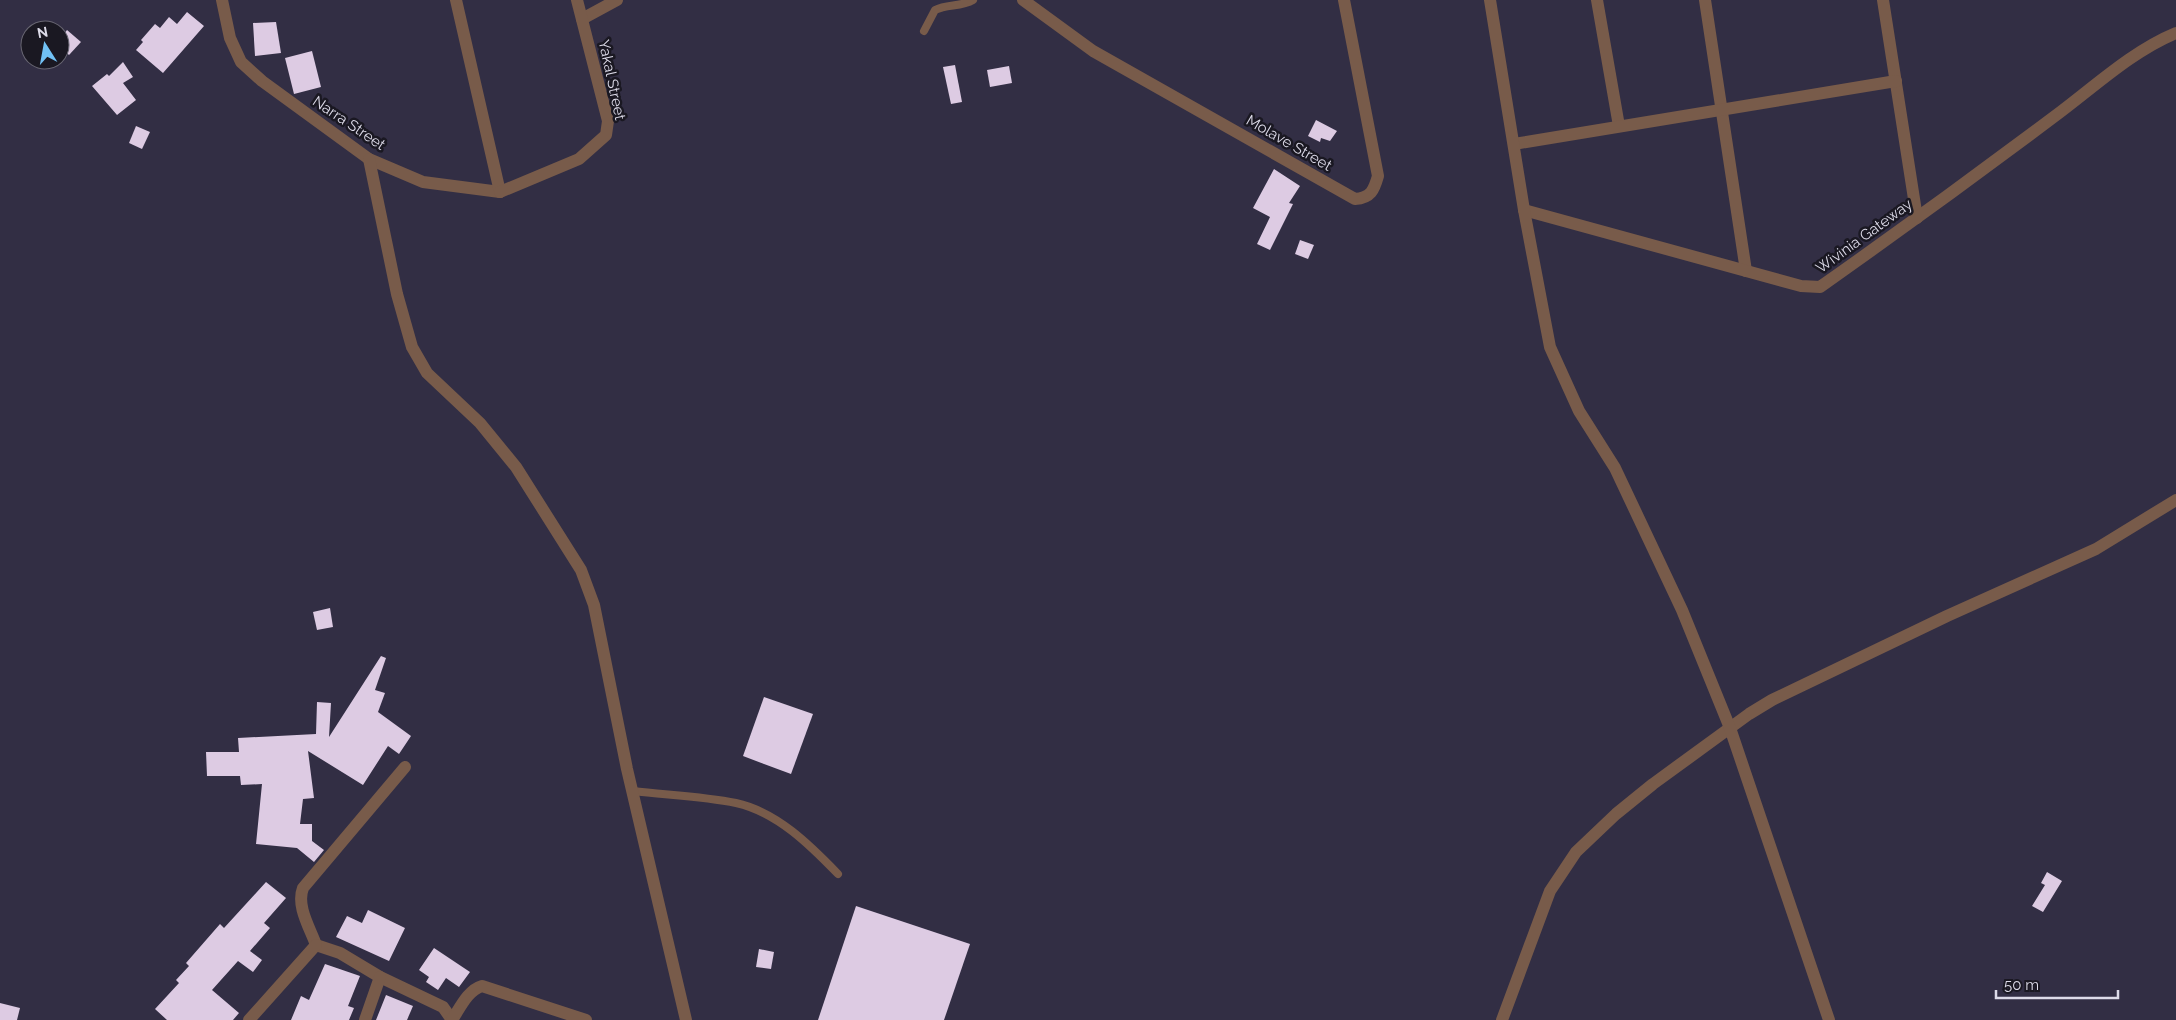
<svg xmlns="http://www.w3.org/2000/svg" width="2176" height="1020" viewBox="0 0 2176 1020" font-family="Raleway,sans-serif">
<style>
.building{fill:#ddcbe3}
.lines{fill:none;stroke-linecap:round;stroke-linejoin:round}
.service{stroke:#785b4a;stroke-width:8}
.minor{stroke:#785b4a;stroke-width:12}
.tertiary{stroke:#785b4a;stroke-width:12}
.labels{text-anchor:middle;stroke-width:5;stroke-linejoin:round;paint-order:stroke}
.street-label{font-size:15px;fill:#dddbe9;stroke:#1a1822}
</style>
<rect width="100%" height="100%" fill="#322e44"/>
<g class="building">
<path d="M187,12L204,26L163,73L136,50L143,42L141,40L155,24L160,28L169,17L177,24Z"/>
<path d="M276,22L281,53L255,56L253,23Z"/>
<path d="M67,30L81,42L69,55L60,47V39Z"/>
<path d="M312,51L321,87L294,94L285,58Z"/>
<path d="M123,62L133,77L123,83L136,100L117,115L92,86L107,74L109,76Z"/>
<path d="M955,65L962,102L951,104L943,67Z"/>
<path d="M1009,66L1012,83L990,87L987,70Z"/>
<path d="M1316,120L1337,131L1330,141L1321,138L1320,142L1308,136Z"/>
<path d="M136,126L150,132L142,149L129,143Z"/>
<path d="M1274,169L1300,186L1289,203L1293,204L1270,250L1257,244L1270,217L1253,208Z"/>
<path d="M1300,240L1314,245L1308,259L1295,254Z"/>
<path d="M330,608L333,627L317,630L313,612Z"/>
<path d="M381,656L386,658L375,690L385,693L378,712L411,736L399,754L388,746L363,785L308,751L314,798L303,799L300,824H312V841L324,850L314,862L297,848L256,844L262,784L241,785L240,776H207L206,752H239L238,738L316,734L317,702L331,703L329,737Z"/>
<path d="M764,697L813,714L791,774L743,756Z"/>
<path d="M2047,872L2062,881L2043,912L2032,906L2045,885L2041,883Z"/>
<path d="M266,882L286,898L264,923L270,928L250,951L262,960L253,972L238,961L212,990L239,1013L233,1020H167L155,1009L179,983L176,980L189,966L186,963L220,924L224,928Z"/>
<path d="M856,906L970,944L944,1020H818Z"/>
<path d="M368,910L405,928L389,961L336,937L347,916L362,923Z"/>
<path d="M434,948L470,972L459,987L446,978L438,990L426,982L429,977L419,970Z"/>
<path d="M759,949L774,952L771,969L756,967Z"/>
<path d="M325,964L360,976L348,1006L354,1008L349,1020H291L301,996L309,1000Z"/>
<path d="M386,995L413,1006L407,1020H376Z"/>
<path d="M0,1003L20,1008L17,1020H0Z"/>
</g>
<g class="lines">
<g class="service">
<path d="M924,31L935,10C947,4 961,7 973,0"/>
<path d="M633,791C666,795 702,796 736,803C777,812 810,845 838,874"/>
</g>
<g class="minor">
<path d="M222,0L230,38L241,62L262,81L369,159L423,182L500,192"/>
<path d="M456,0L500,192"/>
<path d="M1023,0L1093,51L1355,199C1371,198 1374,190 1378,176L1344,0"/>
<path d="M1597,0L1619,126"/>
<path d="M1705,0L1746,271"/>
<path d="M1883,0L1917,218"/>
<path d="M582,19L617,0"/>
<path d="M1514,144L1896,81"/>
<path d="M369,159L397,294L412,347L427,373L480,423L516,467L581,570L594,605L627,769L686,1020"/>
<path d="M500,192L579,159L606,135L608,121L577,0"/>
<path d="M1524,210L1801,286L1820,287C1898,232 1975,176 2051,119C2091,90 2130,52 2176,33"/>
<path d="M316,945C310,928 296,906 303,888L405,767"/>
<path d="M316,945L340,953L380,977L443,1007L452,1020"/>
<path d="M249,1020L316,945"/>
<path d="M365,1020L380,977"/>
<path d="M452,1020C460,1008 468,990 482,986L586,1020"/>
<path d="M1502,1020L1550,891L1576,852L1616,814L1653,784L1749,714L1772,700L1947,616L2096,549L2176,500"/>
</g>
<path class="tertiary" d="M1490,0L1524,210L1550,347L1579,411L1615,468L1682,610L1730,728L1829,1020"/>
</g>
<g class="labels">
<g class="street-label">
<text transform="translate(612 80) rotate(78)" y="5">Yakal Street</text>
<text transform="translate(349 123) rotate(34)" y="5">Narra Street</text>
<text transform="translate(1289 143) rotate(30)" y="5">Molave Street</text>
<text transform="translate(1864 236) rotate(-36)" y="5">Wivinia Gateway</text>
</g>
</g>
<g transform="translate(45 45) rotate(349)"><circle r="24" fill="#1a1822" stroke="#686672"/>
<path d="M0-4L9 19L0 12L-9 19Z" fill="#71c1f5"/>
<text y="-8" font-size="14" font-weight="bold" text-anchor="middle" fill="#dddbe9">N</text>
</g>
<path d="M1996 990v8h122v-8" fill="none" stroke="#dddbe9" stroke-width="2.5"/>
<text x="2004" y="990" font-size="15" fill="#dddbe9" stroke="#1a1822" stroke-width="4" paint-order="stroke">50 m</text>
</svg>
